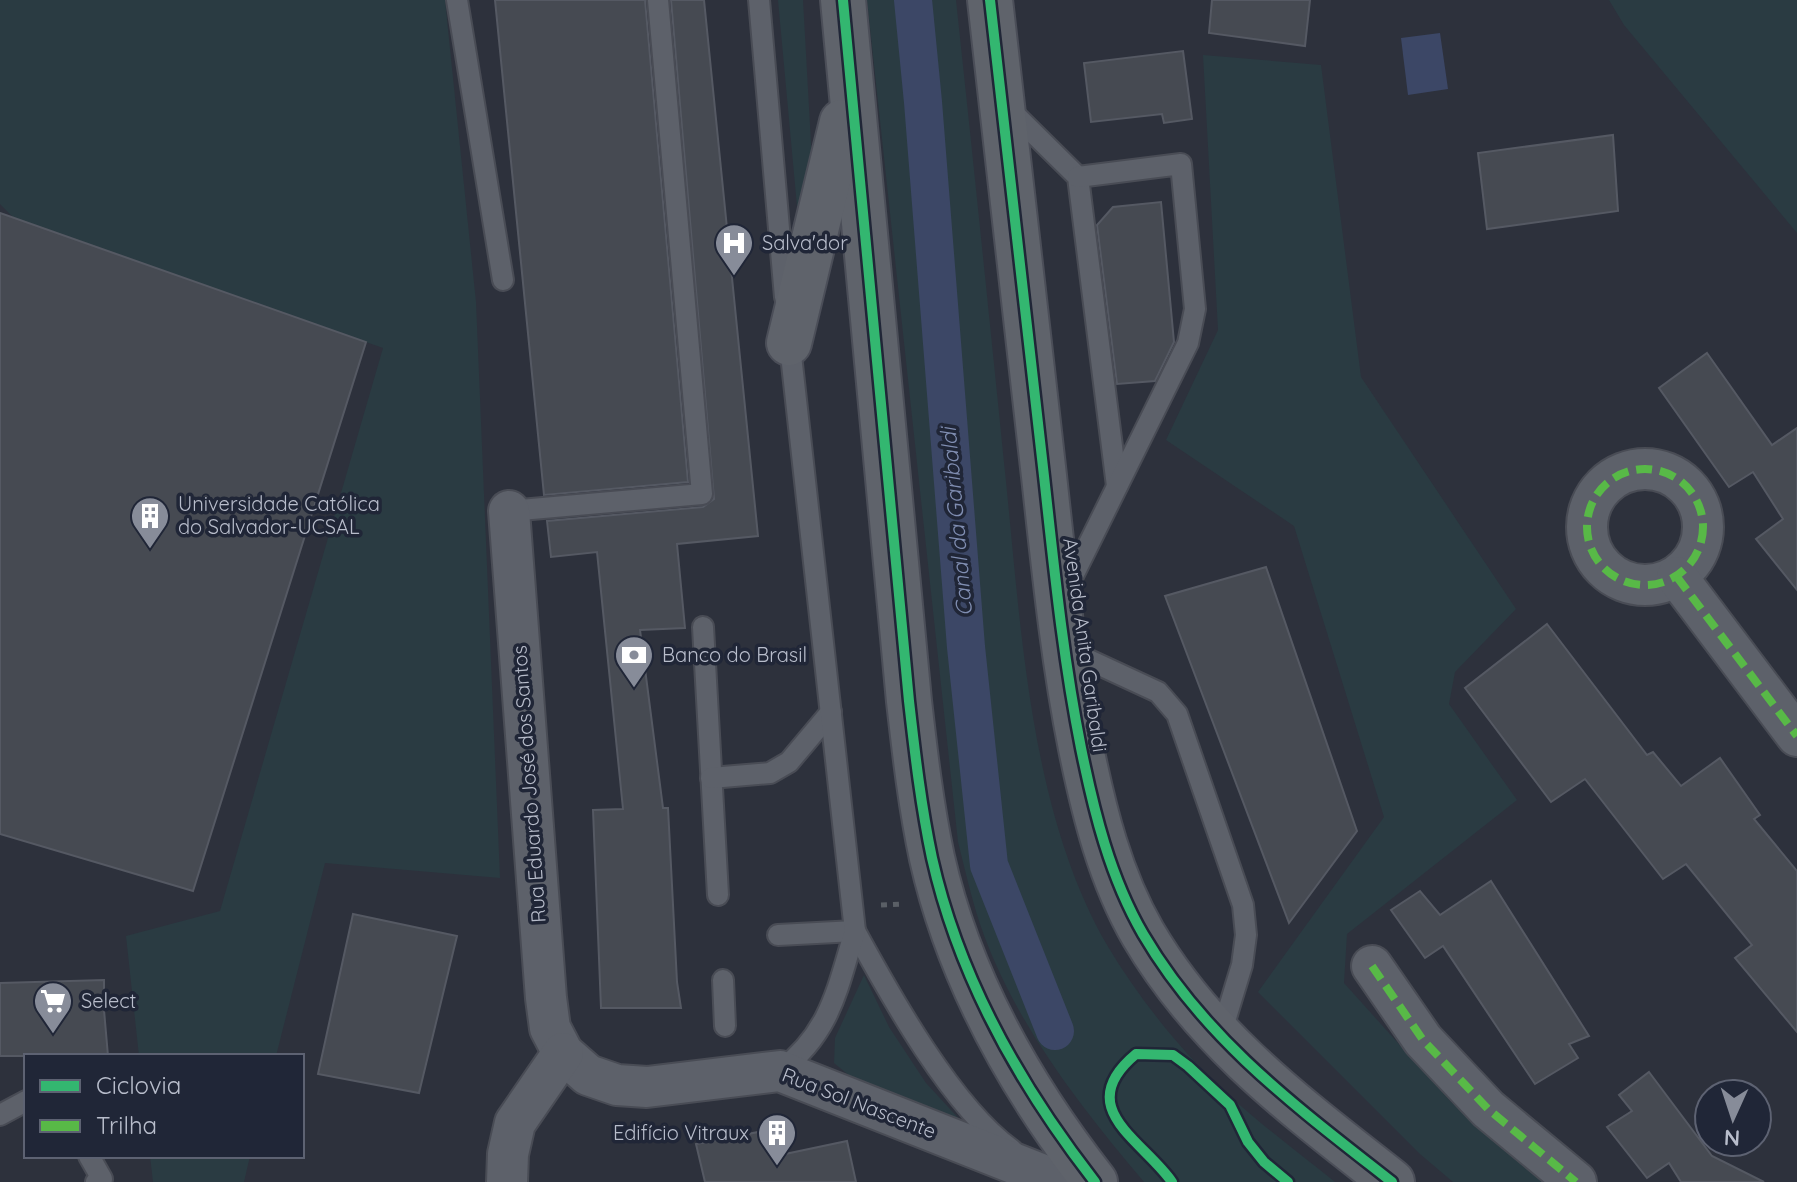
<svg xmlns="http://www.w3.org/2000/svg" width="1797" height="1182" viewBox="0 0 1797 1182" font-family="Quicksand,sans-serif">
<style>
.green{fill:#2a3b42}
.water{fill:#3c4766}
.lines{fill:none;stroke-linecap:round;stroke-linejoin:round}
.canal{stroke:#3c4766;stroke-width:38}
.building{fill:#464a52;stroke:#555963;stroke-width:2}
.service-casing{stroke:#494c55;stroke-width:24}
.minor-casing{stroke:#494c55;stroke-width:44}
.primary-casing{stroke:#4b4e58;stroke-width:48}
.path{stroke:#5a5f66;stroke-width:5;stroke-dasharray:6 6;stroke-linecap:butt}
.service{stroke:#5d616a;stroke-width:20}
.minor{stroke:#5d616a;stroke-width:40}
.primary{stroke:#5f636b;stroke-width:44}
.quiet{stroke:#58b947;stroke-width:8;stroke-dasharray:16 8;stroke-linecap:butt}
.cycleway-casing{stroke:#202637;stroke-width:15}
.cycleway{stroke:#33b770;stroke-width:10}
.labels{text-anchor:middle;stroke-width:7;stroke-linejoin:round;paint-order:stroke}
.poi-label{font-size:20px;fill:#b8bdcb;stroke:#202637;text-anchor:start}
.street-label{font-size:20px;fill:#b8bdcb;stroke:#202637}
.water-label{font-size:22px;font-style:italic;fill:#808eb2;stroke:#202637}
</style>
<rect width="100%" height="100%" fill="#2d313c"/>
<g class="green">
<path d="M0,0H445L476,302L500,878L325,863L276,1056H139L126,936L220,911L383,348L15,219L0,204Z"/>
<path d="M778,0H803L812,161L799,228Z"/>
<path d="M867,0H956C973,157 989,315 1005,472C1021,625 1029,810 1107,945C1132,987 1163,1028 1197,1064C1238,1108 1288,1144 1335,1182H1144C1079,1105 1013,1021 980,924C971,897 965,869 958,842Z"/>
<path d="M1609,0H1797V233L1624,25Z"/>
<path d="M1203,55L1321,65L1361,377L1516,609L1455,672L1449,704L1517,800L1347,934L1344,983L1452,1103L1547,1182H1453L1420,1154L1258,992L1384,817L1294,526L1166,440L1218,330Z"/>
<path d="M864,975L889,1027L926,1083L961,1121L856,1081L834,1063L835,1038Z"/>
<path d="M150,1156H250L244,1182H153Z"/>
</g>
<path class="water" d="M1440,33L1448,89L1408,95L1401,38Z"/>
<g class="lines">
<path class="canal" d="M913,0L923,102L966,647L989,865L1055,1031"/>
</g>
<g class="building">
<path d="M495,0H645L688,482L544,495Z"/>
<path d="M671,0H704L758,536L677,544L685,628L640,630L663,808H668L677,982L681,1008H601L593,810L623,809L597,552L551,557L547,521L703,507L714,499Z"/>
<path d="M1212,0H1310L1305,46L1209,33Z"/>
<path d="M1183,51L1192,119L1164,123L1162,114L1091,122L1084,63Z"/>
<path d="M1613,135L1618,211L1487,229L1478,153Z"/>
<path d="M1161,202L1174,342L1155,381L1117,384L1097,225L1113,207Z"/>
<path d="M0,213L366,342L193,891L0,834Z"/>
<path d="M1707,353L1772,445L1797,428V590L1756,539L1783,519L1753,472L1729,487L1659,388Z"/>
<path d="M1266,567L1357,831L1289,923L1165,596Z"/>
<path d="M1547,624L1647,755L1653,752L1681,786L1720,758L1760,815L1754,819L1797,871V1032L1735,958L1752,945L1686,864L1663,879L1585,779L1551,802L1465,688Z"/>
<path d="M1491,881L1589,1036L1569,1044L1578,1058L1535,1084L1443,946L1425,958L1391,910L1420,891L1440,915Z"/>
<path d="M353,914L457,936L419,1093L318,1074Z"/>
<path d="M104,980V1010L108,1056H0V983Z"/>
<path d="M1649,1072L1712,1156L1764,1182H1681L1669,1163L1647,1178L1607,1127L1632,1111L1619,1095Z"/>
<path d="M779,1128L785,1154L847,1141L856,1182H705L696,1144Z"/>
</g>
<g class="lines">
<defs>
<g id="service">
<path d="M457,0L503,280"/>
<path d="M759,0L785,297"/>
<path d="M1007,107L1078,177L1117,486"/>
<path d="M509,511L702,494L658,0"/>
<path d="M1064,594L1188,343L1195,309L1181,164L1078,177"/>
<path d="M703,627L718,895"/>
<path d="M1063,648L1158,692L1177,714L1243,905L1246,935L1242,965L1221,1034"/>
<path d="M711,778L770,773L789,762L831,712"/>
<path d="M778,935L855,931C891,997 952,1107 1012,1150"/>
<path d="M723,980L725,1026"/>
<path d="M780,1071C831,1032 837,989 855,931L789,337"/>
<path d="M0,1115L26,1101"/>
<path d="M89,1156L102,1179L96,1182"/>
</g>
<g id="minor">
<circle cx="1645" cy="527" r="58"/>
<path d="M509,511L546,998L550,1028L563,1053L588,1075L617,1085L647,1087L780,1071L1061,1182"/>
<path d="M1677,577L1797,736"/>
<path d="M1372,966L1423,1040L1488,1109L1576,1182"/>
<path d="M507,1182L508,1154L515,1123L563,1053"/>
</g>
<g id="primary">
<path d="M843,0L909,701C915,754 921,806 932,858C959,978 1020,1086 1095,1182"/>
<path d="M990,0C1008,159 1026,317 1044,476C1054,567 1063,658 1081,748C1094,812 1110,877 1143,934C1205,1040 1298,1108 1392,1182"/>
<path d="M789,343L842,122"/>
</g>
</defs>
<use href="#service" class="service-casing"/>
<use href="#minor" class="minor-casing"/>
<use href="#primary" class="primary-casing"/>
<path class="path" d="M881,905L903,904"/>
<use href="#service" class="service"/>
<use href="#minor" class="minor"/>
<use href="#primary" class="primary"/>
<g class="quiet">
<circle cx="1645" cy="527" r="58"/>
<path d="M1677,577L1797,736"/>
<path d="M1372,966L1423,1040L1488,1109L1576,1182"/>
</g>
<defs>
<g id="cycleway">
<path d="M843,0L909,701C915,754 921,806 932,858C959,978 1020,1086 1095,1182"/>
<path d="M990,0C1008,159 1026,317 1044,476C1054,567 1063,658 1081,748C1094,812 1110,877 1143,934C1205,1040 1298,1108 1392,1182"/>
<path d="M1172,1182C1143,1140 1071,1108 1136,1054L1173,1055L1188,1066L1230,1105L1248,1142L1264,1162L1288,1182"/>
</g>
</defs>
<use href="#cycleway" class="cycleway-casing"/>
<use href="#cycleway" class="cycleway"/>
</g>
<defs>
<symbol id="hospital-pin" viewBox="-11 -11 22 30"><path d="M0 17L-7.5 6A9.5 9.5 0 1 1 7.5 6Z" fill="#878c99" stroke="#202637"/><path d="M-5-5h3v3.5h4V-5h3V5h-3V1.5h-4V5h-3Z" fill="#fff"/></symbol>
<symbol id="building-pin" viewBox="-11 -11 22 30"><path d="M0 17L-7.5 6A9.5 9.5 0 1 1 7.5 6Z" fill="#878c99" stroke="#202637"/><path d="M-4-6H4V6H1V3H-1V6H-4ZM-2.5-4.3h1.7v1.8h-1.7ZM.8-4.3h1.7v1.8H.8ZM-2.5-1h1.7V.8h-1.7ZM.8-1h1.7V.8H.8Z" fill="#fff"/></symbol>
<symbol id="bank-pin" viewBox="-11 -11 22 30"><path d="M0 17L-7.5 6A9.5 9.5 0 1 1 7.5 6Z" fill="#878c99" stroke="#202637"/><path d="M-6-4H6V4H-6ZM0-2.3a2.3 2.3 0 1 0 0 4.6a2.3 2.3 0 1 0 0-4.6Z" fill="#fff"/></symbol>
<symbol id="supermarket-pin" viewBox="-11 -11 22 30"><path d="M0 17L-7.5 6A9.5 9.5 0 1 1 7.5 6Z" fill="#878c99" stroke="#202637"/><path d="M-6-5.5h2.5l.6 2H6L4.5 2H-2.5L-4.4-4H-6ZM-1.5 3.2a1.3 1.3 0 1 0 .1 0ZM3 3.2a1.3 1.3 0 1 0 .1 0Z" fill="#fff"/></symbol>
</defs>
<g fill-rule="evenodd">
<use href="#hospital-pin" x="712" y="221" width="44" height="60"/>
<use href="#building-pin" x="128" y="494" width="44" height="60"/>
<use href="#bank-pin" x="612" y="633" width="44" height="60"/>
<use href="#supermarket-pin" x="31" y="979" width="44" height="60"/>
<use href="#building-pin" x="755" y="1111" width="44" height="60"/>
</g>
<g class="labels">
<g class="poi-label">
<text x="762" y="250">Salva'dor</text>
<text x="178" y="511">Universidade Católica<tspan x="178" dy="23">do Salvador-UCSAL</tspan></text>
<text x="662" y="662">Banco do Brasil</text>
<text x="81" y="1008">Select</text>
<text x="749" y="1140" text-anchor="end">Edifício Vitraux</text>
</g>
<g class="street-label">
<text transform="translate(1085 645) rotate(82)" y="7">Avenida Anita Garibaldi</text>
<text transform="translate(529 784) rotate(-94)" y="7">Rua Eduardo José dos Santos</text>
<text transform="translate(859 1103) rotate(21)" y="7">Rua Sol Nascente</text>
</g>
<g class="water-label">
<text transform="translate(956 522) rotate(-95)" y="8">Canal da Garibaldi</text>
</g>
</g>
<rect x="24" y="1054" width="280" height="104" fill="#202637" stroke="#5d6272" stroke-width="2"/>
<rect x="40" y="1080" width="40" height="12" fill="#33b770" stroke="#5d6272" stroke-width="2"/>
<text x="96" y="1094" font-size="24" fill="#b8bdcb">Ciclovia</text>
<rect x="40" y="1120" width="40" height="12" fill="#58b947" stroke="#5d6272" stroke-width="2"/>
<text x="96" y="1134" font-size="24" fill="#b8bdcb">Trilha</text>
<g transform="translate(1733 1118) rotate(183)"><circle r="38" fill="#202637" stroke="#5d6272" stroke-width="2"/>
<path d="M0-6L14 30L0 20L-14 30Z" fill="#878c99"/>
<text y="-12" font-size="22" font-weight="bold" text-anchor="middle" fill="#b8bdcb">N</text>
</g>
</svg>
